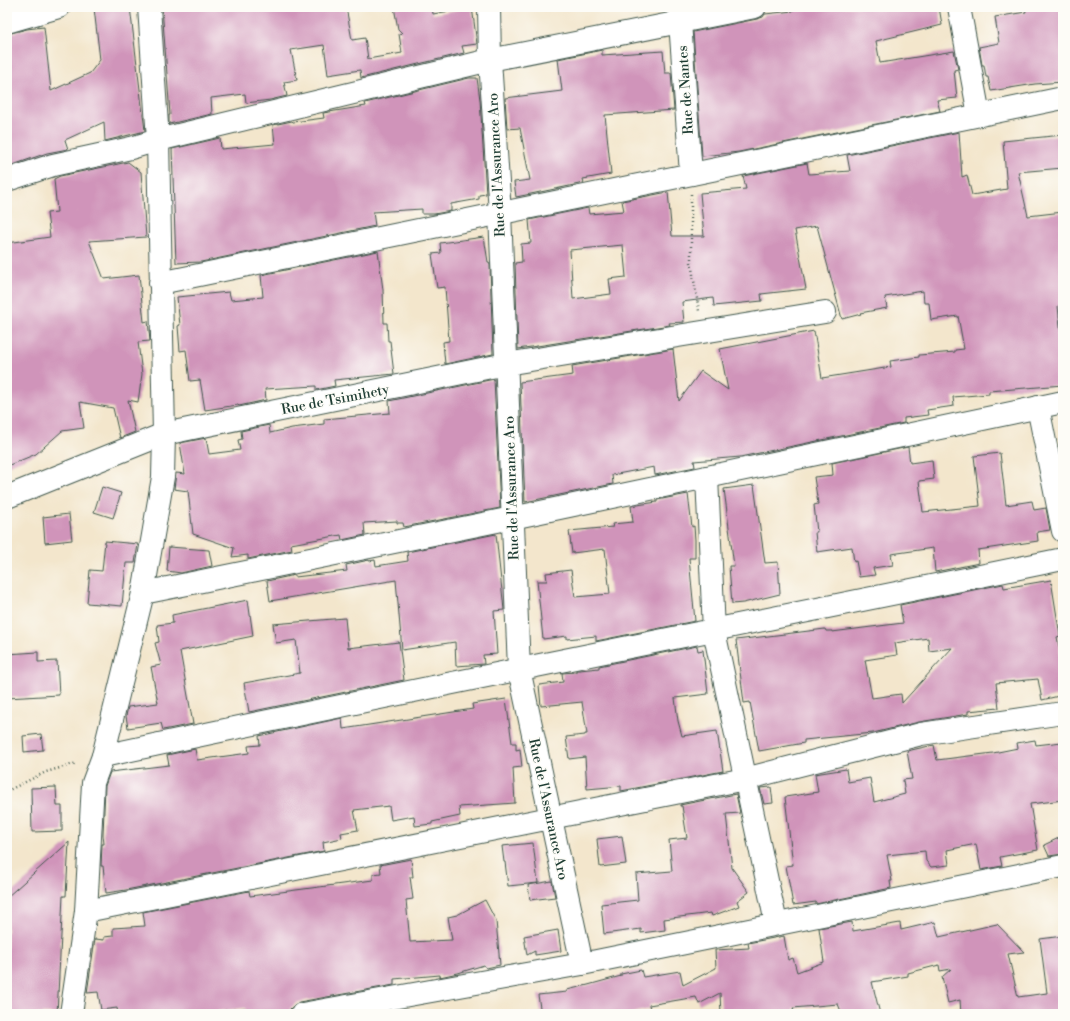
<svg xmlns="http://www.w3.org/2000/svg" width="1070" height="1021" viewBox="0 0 1070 1021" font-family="'Libre Bodoni',serif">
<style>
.building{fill:#d094ba;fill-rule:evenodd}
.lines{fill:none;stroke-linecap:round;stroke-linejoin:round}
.street-casing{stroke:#3f564b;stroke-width:24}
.path{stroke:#3f564b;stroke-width:2.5;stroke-dasharray:1 3;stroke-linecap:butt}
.street{stroke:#fff;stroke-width:22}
.labels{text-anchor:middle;stroke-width:3;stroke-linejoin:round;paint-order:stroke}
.street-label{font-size:14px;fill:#1f3d34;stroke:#fdfcf7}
</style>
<rect width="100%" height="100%" fill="#fdfcf7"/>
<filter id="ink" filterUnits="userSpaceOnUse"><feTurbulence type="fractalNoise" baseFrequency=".025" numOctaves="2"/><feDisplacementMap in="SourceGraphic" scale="8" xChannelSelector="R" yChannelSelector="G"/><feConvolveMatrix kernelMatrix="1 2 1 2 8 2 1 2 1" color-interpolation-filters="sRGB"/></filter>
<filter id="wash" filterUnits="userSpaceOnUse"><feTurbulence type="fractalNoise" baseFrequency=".012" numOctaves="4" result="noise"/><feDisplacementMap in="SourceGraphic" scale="16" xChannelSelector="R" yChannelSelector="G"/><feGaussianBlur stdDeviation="0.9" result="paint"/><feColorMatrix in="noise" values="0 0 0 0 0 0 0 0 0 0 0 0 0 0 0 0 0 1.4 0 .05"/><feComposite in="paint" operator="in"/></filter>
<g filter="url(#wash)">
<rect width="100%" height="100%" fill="#f3e6cc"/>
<g id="blocks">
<g class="building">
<path d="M103,7H130L145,131L105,141L104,122L65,140L68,149L47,153L7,167V96H11L7,61V34L27,29L44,27L51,91L90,73L100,60L94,8Z"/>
<path d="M162,7H346L352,40L365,38L368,59L402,53L399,34L402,33L398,29L394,7H432L433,14L472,7L477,44L462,46L464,53L361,78L360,70L328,75L324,45L291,50L297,80L284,82L287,96L270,100L246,103L245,94L211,98L212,114L169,124V115H170Z"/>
<path d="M792,7H939L942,25L876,41L880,63L954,51L958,69L954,70L957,98L937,100L940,111L739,152L702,156L693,32L757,19L763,17L765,14L793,11Z"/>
<path d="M1025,7H1063V82L1035,84L991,91L988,77H986L984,65H982L979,47L999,43L995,17L1026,12Z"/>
<path d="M602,50V55L663,51L665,73H671L674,110L605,115L611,174L583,179L584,183L516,197L514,182L530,180L520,128L507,129L505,98L562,91L558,59Z"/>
<path d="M469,78H477L480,100L486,194L479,195V199L451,204V211L434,214H422V209L373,212L375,226L201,262L176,263L172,149L220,138L221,149L275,144L273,125L292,121L293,122L324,118L323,113L366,106L365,103Z"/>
<path d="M959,132L962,177L967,175L972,195L1007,189L1003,141L1063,135V168L1018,172L1028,216L1063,212V305L1058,306L1062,347H1063V385L989,391V394L953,397L954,406L927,410L928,415L904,418V423L740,457L694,461L695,467L655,475L654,467L612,475L613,484L525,502L520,382L573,375L572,366L673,349L679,401L701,371L728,390L720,349L814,331L822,378L891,367L890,361L919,357V355L955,352V350L964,349L958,316L931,320L929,303H924L923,291L885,297L887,308L860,313L861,314L842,319L817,226L795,230L806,289L761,294L762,301L714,306L713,298L682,302L684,322L669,323L670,325L518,349L515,263L522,262L521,244L531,243L529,220L588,208L589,214L624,211L622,201L668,192L672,236H704L700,193L746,189L743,176L807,163L809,174L850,171L847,155ZM623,245L626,277L609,279L611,294L573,299L570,250Z"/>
<path d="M128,162L141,172L146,237L89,241L104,279L139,275L144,322L148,321L150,341L138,342L142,374L138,402L128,400L135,432L120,438L113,408L80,402L84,428L62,431L36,454L7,466V363H8L10,305L7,283V243L50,237L47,213L57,212L54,179L60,176Z"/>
<path d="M484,237L488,262H489L490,265L493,354L445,364L443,342L449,341L445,287L437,288L432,254L441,253L440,243Z"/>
<path d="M378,251L383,290L384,323H387L388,341H390L394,374L334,380L335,386L316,390V386L265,389L266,400L239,406L238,405L205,410L200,380L190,381L186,350L180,351L178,326L180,325L177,297L229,292L231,300L263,297L261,275Z"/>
<path d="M494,379L500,508L404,527L403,523H397V521L364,523L365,535L342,540L341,535L291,544L292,550L248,559V555L232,557L234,548L193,534L188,491L174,489L176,473L185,474L180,443L206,438L209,454L240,450L238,440L242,439L241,431L269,425L270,433L292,428L324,424V419L390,413L389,401Z"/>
<path d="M908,447L910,463L932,460L934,479L919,481L923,512L980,506L974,456L1000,453L1006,505L1032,501L1034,510L1046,508L1050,530L1037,532L1038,541L978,550L979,563L935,572L933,548L891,554L893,565L873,568L875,575L859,577L856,561L854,562L852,547L817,552L815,532H817L814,505L818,504L814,477L833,475L832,463Z"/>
<path d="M754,485L765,563L778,562L780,594L743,603L732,604L729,566H734L724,489Z"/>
<path d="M102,487L121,493L113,518L94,512Z"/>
<path d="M688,494L692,527L694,526L695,540V558H689L695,621L596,641V636L567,639V636L543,639L537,581H547L546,573L571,570L575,597L610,594L605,549L572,553L569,531L613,527L612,524L633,522L631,506L657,502V500Z"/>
<path d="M69,514L72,540L45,543L43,517Z"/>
<path d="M496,534L504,610L494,611L497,654L483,655L484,664L456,666L455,642L402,650L396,580L270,601L267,581L295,575V577L347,571L346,565L369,560V561L375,560L376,566L408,561L407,552Z"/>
<path d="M105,541L138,544L135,563H126L122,606L87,603L90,570L102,571Z"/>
<path d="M169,547L209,550L212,566L181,573L167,571Z"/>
<path d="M1051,580L1060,636L1057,637L1063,666V695L1042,700L1038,679L996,683L999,708L968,711V714L919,722L873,733L804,740V743L759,751L750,702L744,703L736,640L825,629L826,631H832V632L903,623L900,605L1003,584L1004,588ZM928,638L929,651L952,648L902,703L901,694L872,698L865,660L897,655L895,643Z"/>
<path d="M248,600L253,636L180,651L193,724L163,730L161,723L128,728L126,716L128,707L158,703L151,667L161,665L155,643L159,642L157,625L173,623L172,615Z"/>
<path d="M345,618L348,648L399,642L404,680L249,712L244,683L300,673L296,640L276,643L273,624Z"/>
<path d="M697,646L698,651L703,650L708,694L675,698L678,721L682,736L717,731L723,771L621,791V786L587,789L585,757L569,759L566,737L585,735V734H587L582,702L541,706L539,685L563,682L562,673L576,672V670H580L599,668V666Z"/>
<path d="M38,652V662L57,661L59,695L7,698V654Z"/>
<path d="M506,699L512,743H516V750L520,749L522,767L513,768L515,803L459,807L460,816L432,822V824L415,826L414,816L391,820L389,806L354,810L358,830L341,833L342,838L323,842L324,851L126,890L106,893L103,866H101L102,844H104L103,835L105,786L110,772L169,765L167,755L195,749L197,760L249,753L248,746L260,745L259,736L342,718L343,729L473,709L472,704Z"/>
<path d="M41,734L43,750L24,752L23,736Z"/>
<path d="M1035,740L1036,745L1062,742L1063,751V800L1030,804L1038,850L1000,857L1002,866L981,870L976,844L947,850L949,865L931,867L926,861L925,851L887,855L892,881H890L891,888L816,904V902L793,905L786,866L793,865L785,797L818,792L815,774L846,769L848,782L870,778L874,802L905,794L903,780L912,779L907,751L934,745L937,760L993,753L1018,748L1017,743Z"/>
<path d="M56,787L57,806H62V831L32,832L31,788Z"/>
<path d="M771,787L773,803L764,804L760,788Z"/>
<path d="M736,794L740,813L726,814L732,868L749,892L737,901L739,906L712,916L711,913L664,919L665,930L641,933V929L604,934L601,904L638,900L636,874L672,871L669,840L687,838L682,806H680V805Z"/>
<path d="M622,836L626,864L600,867L597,839Z"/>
<path d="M1063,836V854L1049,856L1044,845Z"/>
<path d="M69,842L66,896H63L57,1014H7V897Z"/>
<path d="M533,843L538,883L508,886L505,862H504L502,846Z"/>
<path d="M411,859L413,877H410L413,899L406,900L410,942L452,940L448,917L457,915L485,900L496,921L500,965L486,968L484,965L458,973L440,977V975L394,979V985L299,1002L294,1005L290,1009V1014H246L245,1008L211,1012V1014H118L117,1008L101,1010L98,992L87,993L95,939L104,940V937L113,936V928L145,926L143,912L249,891L250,896L373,880V874L381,873L380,865Z"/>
<path d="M552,881L555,897L530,900L528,885Z"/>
<path d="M852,922L853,931L900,923L901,930L935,922L939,937L997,924L1024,952L1008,954L1018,997L1047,993L1040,939L1063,936V1014H961L960,1000L948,1003L942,977L951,969L940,971L939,965L908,973V976L872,982L880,1014H842L838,1004L793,1008L795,1014H721L720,993L699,1004L696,997L649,1005L650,1009L629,1014H541L538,995L567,992V990L588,985L621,976V974L641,970L643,977L680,971L683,985L716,968L715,950L749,948L748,943L784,936L788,960L793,958L797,972L824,962L819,928Z"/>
<path d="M558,930L561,951L535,955V951L527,955L524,936Z"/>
</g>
</g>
</g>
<g filter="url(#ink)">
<use href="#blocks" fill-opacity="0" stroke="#3f564b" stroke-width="1"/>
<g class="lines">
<defs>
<g id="street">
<path d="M489,7L490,60L500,213L519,669L582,964"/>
<path d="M959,7L979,115"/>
<path d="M679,8L691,174"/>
<path d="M7,22L59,7"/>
<path d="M7,180L53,165L131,148L158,140L490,60L755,7"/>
<path d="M160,283L1063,98"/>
<path d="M1038,407L1063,531"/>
<path d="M707,477L714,631L776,923"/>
<path d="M7,497L164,434L506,364L825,312"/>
<path d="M143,593L512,518L1063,402"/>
<path d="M103,756C422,687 743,625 1063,559"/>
<path d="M86,911L745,779L921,734L1063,713"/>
<path d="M71,1014L86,911L93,783L103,756L143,593L163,477L164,434L158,140L149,7"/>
<path d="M302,1014L582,964L1063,866"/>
</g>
</defs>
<use href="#street" class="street-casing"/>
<g class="path">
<path d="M691,194V262L699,311"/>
<path d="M7,791L46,772L77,763"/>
</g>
<use href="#street" class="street"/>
</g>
</g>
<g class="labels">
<g class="street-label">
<text transform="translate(685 90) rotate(-94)" y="5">Rue de Nantes</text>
<text transform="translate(496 165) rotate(-93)" y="5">Rue de l'Assurance Aro</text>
<text transform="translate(335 399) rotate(-11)" y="5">Rue de Tsimihety</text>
<text transform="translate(511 488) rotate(-92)" y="5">Rue de l'Assurance Aro</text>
<text transform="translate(549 809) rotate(78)" y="5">Rue de l'Assurance Aro</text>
</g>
</g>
<rect width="1070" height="1021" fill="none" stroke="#fdfcf7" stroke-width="24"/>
</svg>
